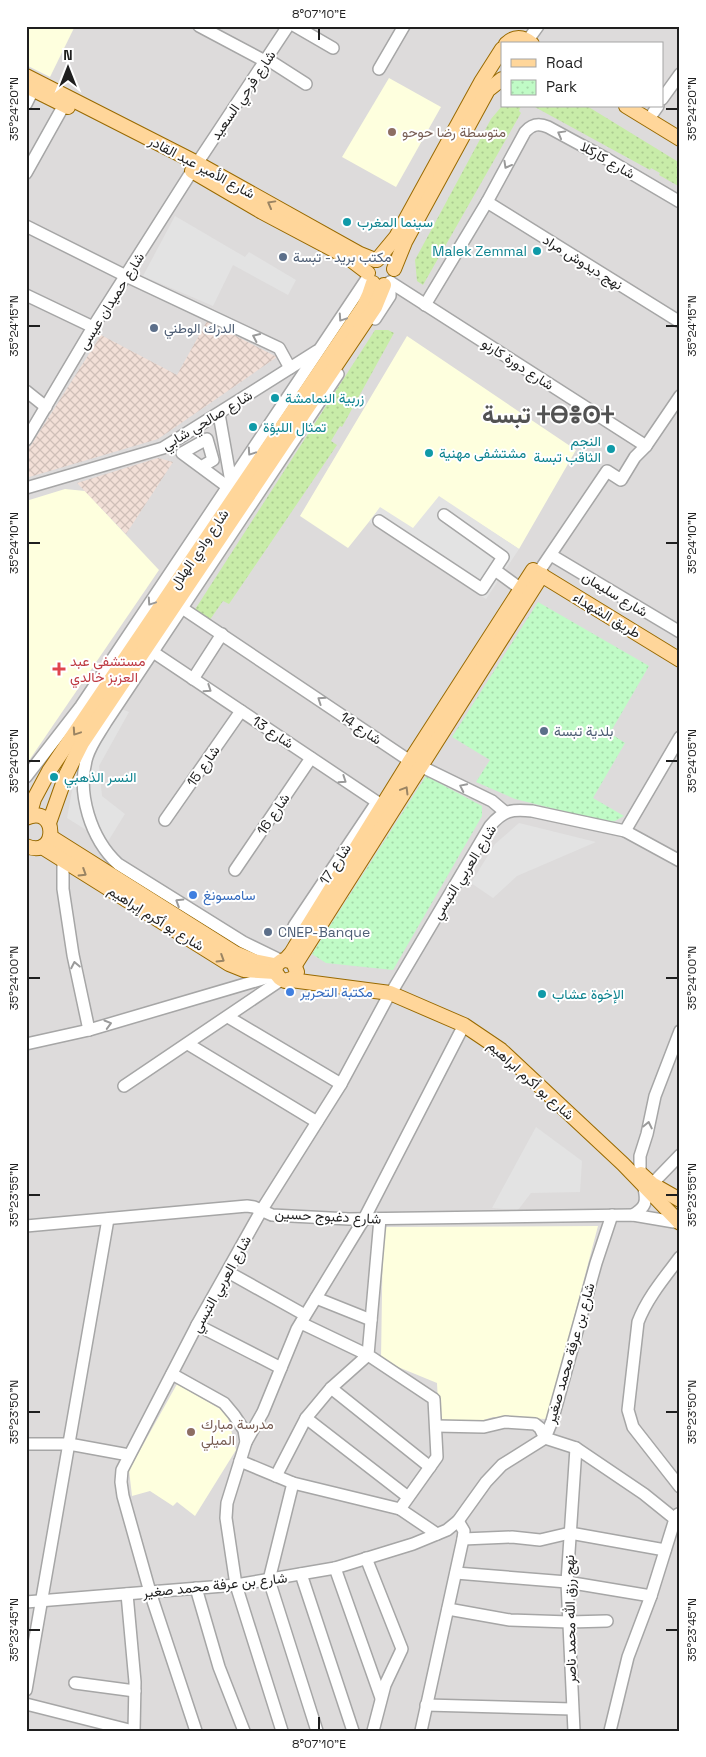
<svg xmlns="http://www.w3.org/2000/svg" width="706" height="1757" viewBox="0 0 706 1757" font-family="'Space Grotesk',Vazirmatn,'Noto Sans Tifinagh',sans-serif">
<style>
.residential{fill:#dddbdb;fill-rule:evenodd}
.education{fill:#feffde}
.military{fill:url(#military-cross-hatch)}
.grass{fill:url(#grass-dots)}
.park{fill:url(#park-dots)}
.parking{fill:#e3e3e3}
.lines{fill:none;stroke-linecap:round;stroke-linejoin:round}
.minor-casing{stroke:#a6a6a6;stroke-width:14}
.major-casing{stroke:#996a00;stroke-width:16}
.minor{stroke:#fff;stroke-width:11}
.major{stroke:#ffd69a;stroke-width:14}
.oneway{stroke:#9a9a9a}
.oneway2{stroke:#9a8463}
.ticks{fill:none;stroke:#1f1f1f;stroke-width:2}
.education-dot{fill:#8d6e63;stroke:#fff;stroke-width:2}
.culture-dot{fill:#0f9aa8;stroke:#fff;stroke-width:2}
.service-dot{fill:#5c6f8a;stroke:#fff;stroke-width:2}
.health-dot{fill:#e0444e;stroke:#fff;stroke-width:2}
.shop-dot{fill:#3f7fe0;stroke:#fff;stroke-width:2}
.labels{text-anchor:middle;stroke-width:4;stroke-linejoin:round;paint-order:stroke}
.street-label{font-size:14px;fill:#1f1f1f;stroke:#fff}
.education-label{font-size:14px;fill:#785e54;stroke:#fff;text-anchor:start}
.culture-label{font-size:14px;fill:#0d838f;stroke:#fff;text-anchor:start}
.service-label{font-size:14px;fill:#4e5e75;stroke:#fff;text-anchor:start}
.health-label{font-size:14px;fill:#be3a42;stroke:#fff;text-anchor:start}
.shop-label{font-size:14px;fill:#366cbe;stroke:#fff;text-anchor:start}
.town-label{font-size:24px;font-weight:bold;fill:#525252;stroke:#fff}
.neatline{fill:none;stroke:#1f1f1f;stroke-width:2}
.ticks-label{font-size:12px;text-anchor:middle;fill:#1f1f1f}
</style>
<defs>
<pattern id="military-cross-hatch" width="8" height="8" patternUnits="userSpaceOnUse" patternTransform="scale(1.25)"><rect width="8" height="8" fill="#f2dfd7"/><path d="M0 0l8 8M0 8l8-8" fill="none" stroke="#cfbfb8"/></pattern>
<pattern id="grass-dots" width="8" height="8" patternUnits="userSpaceOnUse" patternTransform="scale(1.25)"><rect width="8" height="8" fill="#c8eca8"/><path d="M2 2h.1M6 6h.1" fill="none" stroke="#abca90" stroke-width="1.8" stroke-linecap="round"/></pattern>
<pattern id="park-dots" width="8" height="8" patternUnits="userSpaceOnUse" patternTransform="scale(1.25)"><rect width="8" height="8" fill="#c0fbc6"/><path d="M2 2h.1M6 6h.1" fill="none" stroke="#a5d7aa" stroke-width="1.8" stroke-linecap="round"/></pattern>
</defs>
<rect width="100%" height="100%" fill="#f0ece4"/>
<path class="residential" d="M26,26H680V1731H26ZM502,44H662V106H502Z"/>
<g class="education">
<path d="M26,26H75L50,77L26,65Z"/>
<path d="M389,78L441,107L396,187L342,157Z"/>
<path d="M407,336L576,450L519,549L439,497L413,529L380,508L348,548L300,516Z"/>
<path d="M65,489L85,491L159,570L26,765V501Z"/>
<path d="M598,1226L547,1419L493,1417L477,1422H439L437,1383L381,1360L383,1227Z"/>
<path d="M177,1384L227,1413L236,1450L195,1516L177,1502L173,1506L150,1491L132,1496L129,1470Z"/>
</g>
<g class="military">
<path d="M207,321L277,357L158,439L26,478V453L101,335L177,375Z"/>
<path d="M158,458L173,462L126,534L77,483Z"/>
</g>
<g class="grass">
<path d="M502,106H521L519,111L521,113L423,285L417,281L415,260L491,119Z"/>
<path d="M533,106H587L680,163V187L659,175L660,173L651,168L650,170Z"/>
<path d="M375,330H388L394,333L342,427L340,426L331,441L337,445L229,604L223,601L209,621L194,611Z"/>
</g>
<g class="park">
<path d="M538,602L649,666L610,733L625,743L593,798L624,816L615,821L607,822L515,799L476,782L490,760L452,737Z"/>
<path d="M426,776L482,806V816L393,970L326,963L312,954Z"/>
</g>
<g class="parking">
<path d="M175,216L245,257L249,252L296,280L288,295L233,265L213,306L143,276Z"/>
<path d="M439,496L519,549L486,599L369,522L380,507L413,528Z"/>
<path d="M119,708L129,712L99,766L102,796L125,814L107,843L67,818L76,769Z"/>
<path d="M519,823L596,842L517,876L493,898L471,883L495,844Z"/>
<path d="M536,1127L582,1161L580,1192L531,1193L518,1210L492,1208Z"/>
</g>
<g class="lines">
<defs>
<g id="minor">
<path d="M199,26L265,61"/>
<path d="M295,26L333,48"/>
<path d="M528,40L538,26"/>
<path d="M267,59L306,84"/>
<path d="M379,69L404,26"/>
<path d="M662,99L680,74"/>
<path d="M26,104L33,90"/>
<path d="M653,113L658,106"/>
<path d="M26,173L64,105"/>
<path d="M487,202L680,322"/>
<path d="M26,226L126,276L279,348L290,368"/>
<path d="M390,282L646,446"/>
<path d="M26,295L93,327"/>
<path d="M425,305L487,202L525,132C532,124 539,123 548,127L607,159L680,202"/>
<path d="M375,319L390,296V282"/>
<path d="M26,391L46,407"/>
<path d="M219,414L231,482"/>
<path d="M26,440L93,327L192,171L288,26"/>
<path d="M201,467L213,460L207,439L182,453L228,487"/>
<path d="M26,488L163,448L317,351"/>
<path d="M379,521L482,589L503,557L444,515"/>
<path d="M551,555L680,632"/>
<path d="M542,567L607,471L621,480L635,457L646,446L680,396"/>
<path d="M495,570L521,589"/>
<path d="M182,608L410,761L492,801L505,812"/>
<path d="M153,652L389,810"/>
<path d="M193,679L222,634"/>
<path d="M26,777L81,706L368,277"/>
<path d="M165,820L241,711"/>
<path d="M625,831L680,737"/>
<path d="M63,860V889L73,955L89,1030"/>
<path d="M235,870L311,758"/>
<path d="M294,926L377,802"/>
<path d="M282,961L243,942L118,864C91,839 76,793 87,757C91,744 99,734 106,722L338,374"/>
<path d="M394,988L490,826C504,810 511,809 532,811L625,831L680,861"/>
<path d="M228,1017L341,1084"/>
<path d="M26,1044L89,1030L276,975"/>
<path d="M188,1044L317,1122"/>
<path d="M124,1086L281,980"/>
<path d="M640,1173V1156L647,1134L655,1096L680,1031"/>
<path d="M652,1184L680,1155"/>
<path d="M633,1215C646,1207 647,1202 644,1188"/>
<path d="M380,1219L368,1355L434,1399L437,1457L400,1509L437,1534"/>
<path d="M26,1226L247,1206L254,1207L272,1215L349,1219L633,1215L680,1223"/>
<path d="M680,1257C665,1277 647,1298 638,1322L628,1410L633,1427L680,1487"/>
<path d="M228,1272L305,1315"/>
<path d="M316,1298L371,1320"/>
<path d="M197,1325L281,1368"/>
<path d="M172,1374L224,1403L234,1415L244,1430L246,1442L227,1503L226,1518L236,1585L282,1731"/>
<path d="M331,1388L430,1467"/>
<path d="M306,1418L408,1497"/>
<path d="M436,1426L484,1427L505,1422L535,1424L540,1428L545,1438L576,1448L644,1494L675,1519L680,1520"/>
<path d="M246,1442L263,1412L297,1329L364,1219L464,1025"/>
<path d="M26,1444H69L129,1455"/>
<path d="M240,1461L293,1483L400,1509"/>
<path d="M276,1476L306,1418L331,1388L368,1355L301,1323"/>
<path d="M293,1483L269,1580L317,1731"/>
<path d="M463,1539L512,1537L540,1540L570,1533L665,1550"/>
<path d="M366,1558L402,1649L385,1685L373,1731"/>
<path d="M335,1568L381,1698"/>
<path d="M456,1573L567,1582L651,1596"/>
<path d="M301,1574L353,1731"/>
<path d="M196,1588L219,1667L244,1731"/>
<path d="M127,1594L135,1682L134,1731"/>
<path d="M26,1602L236,1585L335,1568L413,1544L447,1530L458,1521L486,1482L502,1465L545,1438L552,1421L596,1263L612,1215"/>
<path d="M448,1609L510,1620L569,1622L607,1621"/>
<path d="M75,1683L135,1691"/>
<path d="M26,1690L108,1219"/>
<path d="M26,1704L133,1731"/>
<path d="M426,1705L572,1709"/>
<path d="M196,1731L150,1592L123,1496L121,1482L122,1470L197,1325L261,1211L341,1084L390,993"/>
<path d="M421,1731L463,1539L464,1531L458,1521"/>
<path d="M574,1731L567,1582L576,1448"/>
<path d="M610,1731L628,1657L651,1596L675,1519L678,1514"/>
</g>
<g id="major">
<path d="M506,44C514,36 523,36 532,44"/>
<path d="M26,76L197,163L360,254L375,260"/>
<path d="M26,86L68,107"/>
<path d="M626,106L680,139"/>
<path d="M192,171L262,212L347,257L368,273"/>
<path d="M377,260L396,237L481,82L502,49"/>
<path d="M394,269L405,242L488,90L502,79"/>
<path d="M29,816L34,799L49,771L364,306L369,295L373,283"/>
<path d="M26,818C58,803 59,860 26,846"/>
<path d="M49,823L66,775L82,743L375,307L384,285"/>
<path d="M51,837L235,953L254,961L274,965"/>
<path d="M42,847L229,964L244,970L275,972"/>
<path d="M286,960L293,962L297,972L294,978L285,981C277,978 271,968 280,962C285,958 283,962 287,958C290,955 293,951 295,947L410,761L533,570L680,660"/>
<path d="M295,965L542,575"/>
<path d="M291,980L390,993L464,1025L501,1050L623,1164L680,1223"/>
<path d="M641,1174L652,1184L680,1200"/>
</g>
</defs>
<use href="#minor" class="minor-casing"/>
<use href="#major" class="major-casing"/>
<use href="#minor" class="minor"/>
<use href="#major" class="major"/>
</g>
<defs><path id="oneway-chevron" d="M-2-3.5L2.5 0L-2 3.5" fill="none" stroke-width="1.6" stroke-linecap="round" stroke-linejoin="round" transform="scale(1.25)"/></defs>
<g class="oneway">
<use href="#oneway-chevron" transform="translate(561 134) rotate(-151)"/>
<use href="#oneway-chevron" transform="translate(507 165) rotate(119)"/>
<use href="#oneway-chevron" transform="translate(342 318) rotate(124)"/>
<use href="#oneway-chevron" transform="translate(256 337) rotate(-155)"/>
<use href="#oneway-chevron" transform="translate(251 452) rotate(124)"/>
<use href="#oneway-chevron" transform="translate(151 602) rotate(124)"/>
<use href="#oneway-chevron" transform="translate(208 689) rotate(34)"/>
<use href="#oneway-chevron" transform="translate(321 700) rotate(-146)"/>
<use href="#oneway-chevron" transform="translate(343 780) rotate(34)"/>
<use href="#oneway-chevron" transform="translate(463 787) rotate(-154)"/>
<use href="#oneway-chevron" transform="translate(179 902) rotate(-148)"/>
<use href="#oneway-chevron" transform="translate(75 965) rotate(-101)"/>
<use href="#oneway-chevron" transform="translate(108 1024) rotate(-16)"/>
<use href="#oneway-chevron" transform="translate(648 1125) rotate(-78)"/>
</g>
<g class="oneway2">
<use href="#oneway-chevron" transform="translate(271 204) rotate(-151)"/>
<use href="#oneway-chevron" transform="translate(76 732) rotate(124)"/>
<use href="#oneway-chevron" transform="translate(405 790) rotate(-59)"/>
<use href="#oneway-chevron" transform="translate(83 873) rotate(32)"/>
<use href="#oneway-chevron" transform="translate(221 959) rotate(32)"/>
</g>
<path class="ticks" d="M319,28V40M28,109H40M666,109H678M28,326H40M666,326H678M28,543H40M666,543H678M28,761H40M666,761H678M28,978H40M666,978H678M28,1195H40M666,1195H678M28,1412H40M666,1412H678M28,1630H40M666,1630H678M319,1717V1730"/>
<g class="education-dot">
<circle cx="392" cy="132" r="5"/>
<circle cx="191" cy="1432" r="5"/>
</g>
<g class="culture-dot">
<circle cx="347" cy="222" r="5"/>
<circle cx="537" cy="251" r="5"/>
<circle cx="275" cy="398" r="5"/>
<circle cx="253" cy="427" r="5"/>
<circle cx="611" cy="449" r="5"/>
<circle cx="429" cy="453" r="5"/>
<circle cx="54" cy="777" r="5"/>
<circle cx="542" cy="994" r="5"/>
</g>
<g class="service-dot">
<circle cx="283" cy="257" r="5"/>
<circle cx="154" cy="328" r="5"/>
<circle cx="544" cy="731" r="5"/>
<circle cx="268" cy="932" r="5"/>
</g>
<path class="health-dot" d="M56.5 661.5h5v5h5v5h-5v5h-5v-5h-5v-5h5z"/>
<g class="shop-dot">
<circle cx="193" cy="895" r="5"/>
<circle cx="290" cy="992" r="5"/>
</g>
<g class="labels">
<g class="street-label">
<text transform="translate(243 95) rotate(-56)" y="5">شارع فرحي السعيد</text>
<text transform="translate(608 160) rotate(30)" y="5">شارع كاركلا</text>
<text transform="translate(202 167) rotate(28)" y="5">شارع الأمير عبد القادر</text>
<text transform="translate(583 262) rotate(32)" y="5">نهج ديدوش مراد</text>
<text transform="translate(111 301) rotate(-58)" y="5">شارع حميدان عيسى</text>
<text transform="translate(518 364) rotate(33)" y="5">شارع دورة كارنو</text>
<text transform="translate(207 420) rotate(-31)" y="5">شارع صالحي شابي</text>
<text transform="translate(199 549) rotate(-56)" y="5">شارع وادي الهلال</text>
<text transform="translate(615 594) rotate(31)" y="5">شارع سليمان</text>
<text transform="translate(607 615) rotate(31)" y="5">طريق الشهداء</text>
<text transform="translate(361 728) rotate(34)" y="5">شارع 14</text>
<text transform="translate(273 732) rotate(34)" y="5">شارع 13</text>
<text transform="translate(203 766) rotate(-55)" y="5">شارع 15</text>
<text transform="translate(273 814) rotate(-56)" y="5">شارع 16</text>
<text transform="translate(335 864) rotate(-57)" y="5">شارع 17</text>
<text transform="translate(464 872) rotate(-58)" y="5">شارع العربي التبسي</text>
<text transform="translate(156 918) rotate(32)" y="5">شارع بو أكرم إبراهيم</text>
<text transform="translate(531 1080) rotate(42)" y="5">شارع بو أكرم ابراهيم</text>
<text transform="translate(328 1216) rotate(3)" y="5">شارع دغبوج حسين</text>
<text transform="translate(221 1284) rotate(-61)" y="5">شارع العربي التبسي</text>
<text transform="translate(570 1353) rotate(-74)" y="5">شارع بن عرفة محمد صغير</text>
<text transform="translate(215 1585) rotate(-6)" y="5">شارع بن عرفة محمد صغير</text>
<text transform="translate(570 1619) rotate(-91)" y="5">نهج رزق الله محمد ناصر</text>
</g>
<g class="education-label">
<text x="402" y="137">متوسطة رضا حوحو</text>
<text x="201" y="1429">مدرسة مبارك<tspan x="201" dy="16">الميلي</tspan></text>
</g>
<g class="culture-label">
<text x="357" y="227">سينما المغرب</text>
<text x="527" y="256" text-anchor="end">Malek Zemmal</text>
<text x="285" y="403">زربية النمامشة</text>
<text x="263" y="432">تمثال اللبؤة</text>
<text x="601" y="446" text-anchor="end">النجم<tspan x="601" dy="16">الثاقب تبسة</tspan></text>
<text x="439" y="458">مشتشفى مهنية</text>
<text x="64" y="782">النسر الذهبي</text>
<text x="552" y="999">الإخوة عشاب</text>
</g>
<g class="service-label">
<text x="293" y="262">مكتب بريد - تبسة</text>
<text x="164" y="333">الدرك الوطني</text>
<text x="554" y="736">بلدية تبسة</text>
<text x="278" y="937">CNEP-Banque</text>
</g>
<g class="health-label">
<text x="70" y="666">مستشفى عبد<tspan x="70" dy="16">العزبز خالدي</tspan></text>
</g>
<g class="shop-label">
<text x="203" y="900">سامسونغ</text>
<text x="300" y="997">مكتبة التحرير</text>
</g>
<g class="town-label">
<text x="548" y="423">تبسة ⵜⴱⴻⵙⵜ</text>
</g>
</g>
<rect width="706" height="1757" fill="none" stroke="#ffffff" stroke-width="55"/>
<rect x="501" y="42" width="162" height="65" fill="#ffffff" stroke="#a5a5a5"/>
<rect x="511" y="59" width="25" height="8" fill="#ffd69a" stroke="#a5a5a5"/>
<text x="546" y="68" font-size="15" fill="#1f1f1f">Road</text>
<rect x="511" y="80" width="25" height="15" fill="url(#park-dots)" stroke="#a5a5a5"/>
<text x="546" y="92" font-size="15" fill="#1f1f1f">Park</text>
<g transform="translate(68 68)" stroke="#ffffff" stroke-width="4" paint-order="stroke">
<path d="M0-4L9 19L0 12L-9 19Z" fill="#1f1f1f"/>
<text y="-8" font-size="14" font-weight="bold" text-anchor="middle" fill="#1f1f1f">N</text>
</g>
<rect x="28" y="28" width="650" height="1702" class="neatline"/>
<g class="ticks-label">
<text x="319" y="18">8°07'10"E</text>
<text transform="translate(14 109) rotate(-90)" y="4">35°24'20"N</text>
<text transform="translate(692 109) rotate(-90)" y="4">35°24'20"N</text>
<text transform="translate(14 326) rotate(-90)" y="4">35°24'15"N</text>
<text transform="translate(692 326) rotate(-90)" y="4">35°24'15"N</text>
<text transform="translate(14 543) rotate(-90)" y="4">35°24'10"N</text>
<text transform="translate(692 543) rotate(-90)" y="4">35°24'10"N</text>
<text transform="translate(14 761) rotate(-90)" y="4">35°24'05"N</text>
<text transform="translate(692 761) rotate(-90)" y="4">35°24'05"N</text>
<text transform="translate(14 978) rotate(-90)" y="4">35°24'00"N</text>
<text transform="translate(692 978) rotate(-90)" y="4">35°24'00"N</text>
<text transform="translate(14 1195) rotate(-90)" y="4">35°23'55"N</text>
<text transform="translate(692 1195) rotate(-90)" y="4">35°23'55"N</text>
<text transform="translate(14 1412) rotate(-90)" y="4">35°23'50"N</text>
<text transform="translate(692 1412) rotate(-90)" y="4">35°23'50"N</text>
<text transform="translate(14 1630) rotate(-90)" y="4">35°23'45"N</text>
<text transform="translate(692 1630) rotate(-90)" y="4">35°23'45"N</text>
<text x="319" y="1748">8°07'10"E</text>
</g>
</svg>
